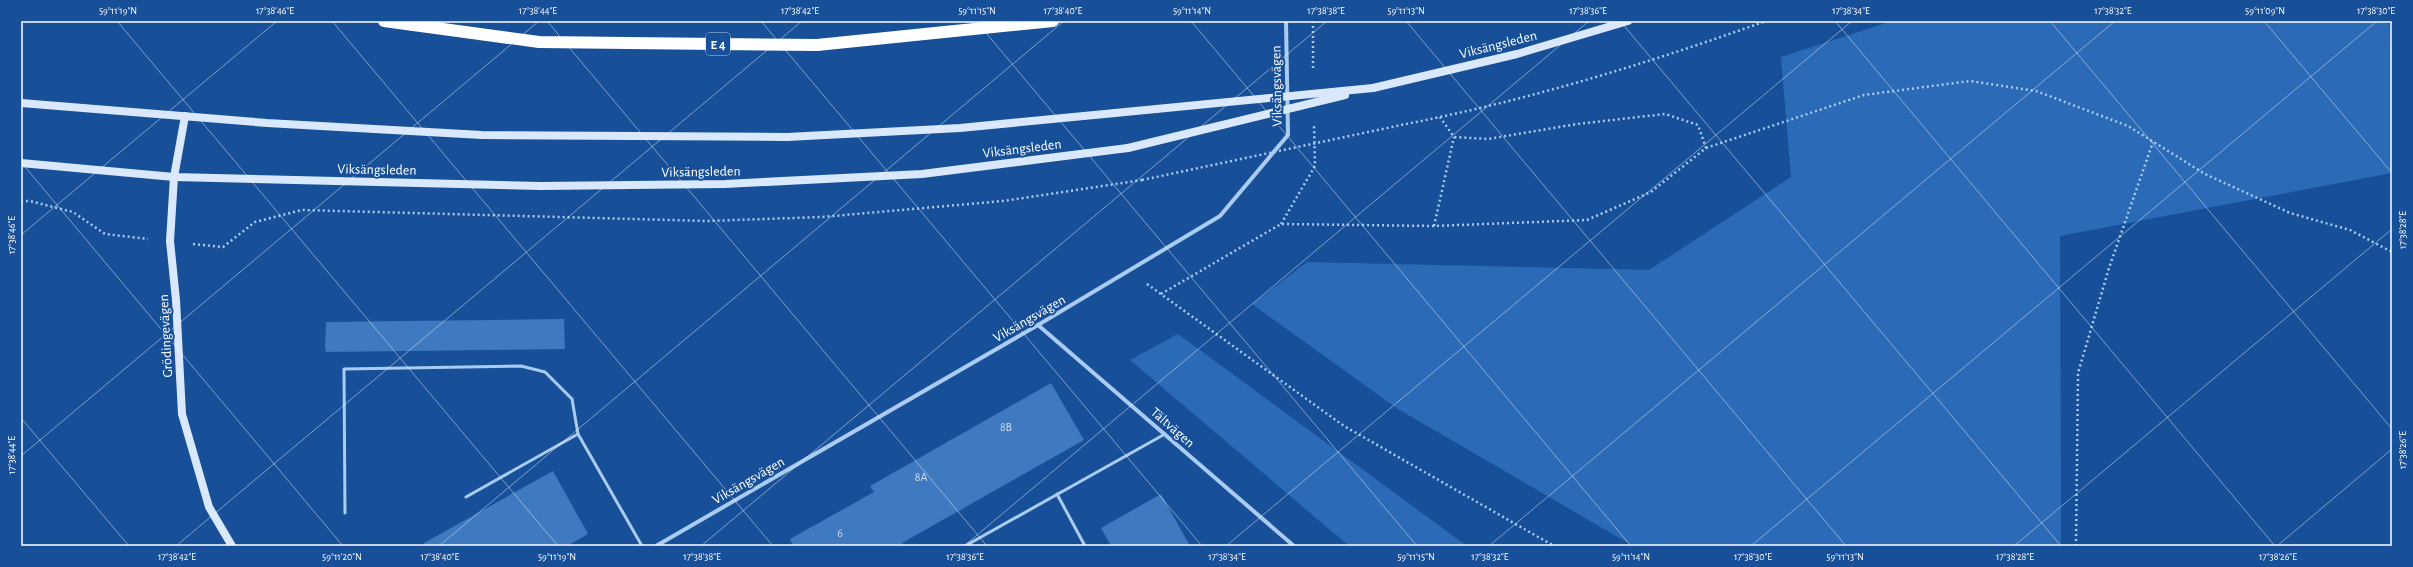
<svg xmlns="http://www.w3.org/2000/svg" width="2413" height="567" viewBox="0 0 2413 567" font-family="'Alegreya Sans',sans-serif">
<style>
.green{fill:#2a6ab6}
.building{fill:#3f79bf}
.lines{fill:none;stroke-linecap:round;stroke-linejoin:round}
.path{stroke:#aacbf2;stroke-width:2.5;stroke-dasharray:2 3;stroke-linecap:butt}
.lane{stroke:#aacbf2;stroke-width:3}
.street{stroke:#aacbf2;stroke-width:4}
.secondary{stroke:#d9e8fc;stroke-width:8}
.highway{stroke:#fff;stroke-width:12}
.path-bridge{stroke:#aacbf2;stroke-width:2.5;stroke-dasharray:2 3;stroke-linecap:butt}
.secondary-bridge{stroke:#d9e8fc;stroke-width:8}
.ticks{fill:none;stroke:#fff;stroke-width:1;stroke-opacity:0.45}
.labels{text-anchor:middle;stroke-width:4;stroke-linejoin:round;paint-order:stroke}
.number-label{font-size:12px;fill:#cfdeef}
.shield{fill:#175098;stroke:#b9cae0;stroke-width:1}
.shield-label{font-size:13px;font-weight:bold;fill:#fff}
.street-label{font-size:14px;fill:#fff;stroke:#175098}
.neatline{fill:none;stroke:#fff;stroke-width:1.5}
.ticks-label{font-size:10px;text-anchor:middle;fill:#fff}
</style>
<rect width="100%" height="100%" fill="#175098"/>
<g class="green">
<path d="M1892,21H2389L2392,63V173L2060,236L2061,546H1633L1398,409L1252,304L1307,262L1649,270L1791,177L1781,57Z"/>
<path d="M1178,334L1467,546H1349L1130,360Z"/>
</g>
<g class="building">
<path d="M564,319L565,349L326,352L325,348L326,322Z"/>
<path d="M1051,383L1084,440L902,543L904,546H793L790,539L874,492L870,486Z"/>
<path d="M553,471L588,534L567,546H425L424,543Z"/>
<path d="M1161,494L1190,546H1111L1101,528Z"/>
</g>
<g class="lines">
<g class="path">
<path d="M1313,21V70"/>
<path d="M1406,124C1529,100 1649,63 1766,21"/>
<path d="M1706,148L1864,95L1970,81L2036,91L2128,126L2205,174L2290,213L2350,230L2392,252"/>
<path d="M21,201H30L73,212L105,234L148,239"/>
<path d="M1281,224L1315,166L1314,125"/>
<path d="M1434,226L1454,137"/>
<path d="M193,244L223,247L255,222L302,210L707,221L822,217L1003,201L1142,180"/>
<path d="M1147,284L1344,426L1554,546"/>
<path d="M1161,294L1281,224L1434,226L1587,220L1651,192L1706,148L1698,125L1665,114L1577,124L1488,139L1454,137L1440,117"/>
<path d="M2076,546L2078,373L2109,268L2153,142"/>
</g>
<g class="lane">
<path d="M1057,494L1085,546"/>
<path d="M466,497L578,434"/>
<path d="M345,513L344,369L521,366L545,372L572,399L578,434L642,546"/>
<path d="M965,546L1165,434"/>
</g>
<g class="street">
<path d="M1038,325L1294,546"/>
<path d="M656,546L1038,325L1220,216L1288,135L1286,21"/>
</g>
<g class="secondary">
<path d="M1373,88L1517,54L1628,21"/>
<path d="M21,103L267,123L482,135L787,137L960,128L1115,113"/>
<path d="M185,116L174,177L170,241L176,300L182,414L209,507L232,546"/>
<path d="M21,163L174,177L540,186L725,184L922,174L1128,148"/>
</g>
<path class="highway" d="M384,21L539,42L817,45L1053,21"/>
<path class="path-bridge" d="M1142,180L1406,124"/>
<g class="secondary-bridge">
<path d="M1115,113L1373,88"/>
<path d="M1128,148L1345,95"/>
</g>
</g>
<path class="ticks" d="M117,21L558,546M332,21L773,546M547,21L987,546M761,21L1202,546M976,21L1417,546M1191,21L1631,546M1406,21L1846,546M1620,21L2061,546M1835,21L2275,546M2050,21L2392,429M2264,21L2392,173M21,162L343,546M21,235L277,21M21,418L129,546M21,456L539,21M176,546L802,21M439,546L1064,21M701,546L1327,21M964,546L1589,21M1226,546L1852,21M1489,546L2115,21M1751,546L2377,21M2014,546L2392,229M2277,546L2392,449"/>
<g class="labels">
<g class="number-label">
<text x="1006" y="431">8B</text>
<text x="921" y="481">8A</text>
<text x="840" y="537">6</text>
</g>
<rect class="shield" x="706" y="33" width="24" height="22" rx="3"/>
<g class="shield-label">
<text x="718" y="49">E 4</text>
</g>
<g class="street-label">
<text transform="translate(1498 44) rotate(-14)" y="5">Viksängsleden</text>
<text transform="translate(1276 86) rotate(-91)" y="5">Viksängsvägen</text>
<text transform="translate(1022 148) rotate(-7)" y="5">Viksängsleden</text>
<text transform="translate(377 169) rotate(1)" y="5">Viksängsleden</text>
<text transform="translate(701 171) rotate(-1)" y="5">Viksängsleden</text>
<text transform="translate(1029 318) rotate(-30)" y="5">Viksängsvägen</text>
<text transform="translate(165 336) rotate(-93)" y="5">Grödingevägen</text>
<text transform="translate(1173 427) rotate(41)" y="5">Tältvägen</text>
<text transform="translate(748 480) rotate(-30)" y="5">Viksängsvägen</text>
</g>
</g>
<rect width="2413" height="567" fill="none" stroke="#175098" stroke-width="44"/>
<rect x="22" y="22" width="2369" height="523" class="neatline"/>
<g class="ticks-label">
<text x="118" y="14">59°11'19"N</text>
<text x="275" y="14">17°38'46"E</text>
<text x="538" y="14">17°38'44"E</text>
<text x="800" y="14">17°38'42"E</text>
<text x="977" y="14">59°11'15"N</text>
<text x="1063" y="14">17°38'40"E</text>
<text x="1192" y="14">59°11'14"N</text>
<text x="1326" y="14">17°38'38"E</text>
<text x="1406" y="14">59°11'13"N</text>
<text x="1588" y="14">17°38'36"E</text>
<text x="1851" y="14">17°38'34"E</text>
<text x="2113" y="14">17°38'32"E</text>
<text x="2265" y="14">59°11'09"N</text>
<text x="2376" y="14">17°38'30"E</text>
<text transform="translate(2402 230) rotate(-90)" y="4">17°38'28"E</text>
<text transform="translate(11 235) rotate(-90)" y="4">17°38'46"E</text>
<text transform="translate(2402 450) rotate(-90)" y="4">17°38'26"E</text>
<text transform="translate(11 455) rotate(-90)" y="4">17°38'44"E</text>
<text x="177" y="560">17°38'42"E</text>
<text x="342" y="560">59°11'20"N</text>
<text x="440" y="560">17°38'40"E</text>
<text x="557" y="560">59°11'19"N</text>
<text x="702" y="560">17°38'38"E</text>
<text x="965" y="560">17°38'36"E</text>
<text x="1227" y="560">17°38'34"E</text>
<text x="1416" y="560">59°11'15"N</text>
<text x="1490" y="560">17°38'32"E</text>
<text x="1631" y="560">59°11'14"N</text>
<text x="1753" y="560">17°38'30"E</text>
<text x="1845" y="560">59°11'13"N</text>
<text x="2015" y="560">17°38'28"E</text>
<text x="2278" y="560">17°38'26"E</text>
</g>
</svg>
